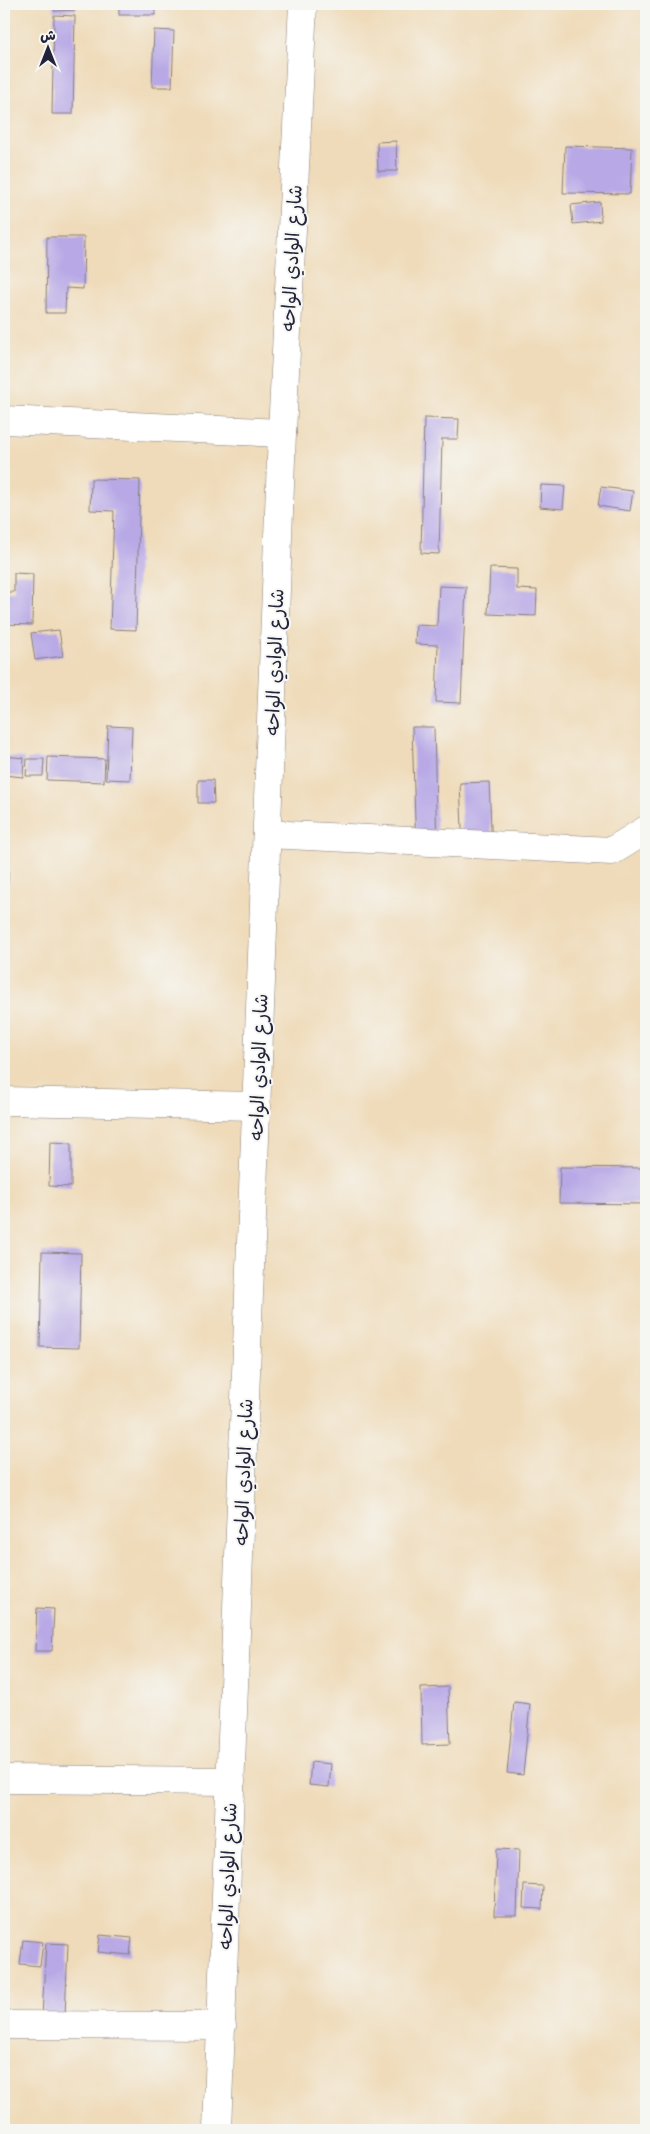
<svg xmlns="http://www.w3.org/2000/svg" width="650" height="2134" viewBox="0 0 650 2134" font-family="'Shantell Sans','Playpen Sans Arabic',sans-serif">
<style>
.building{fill:#b8a9e6}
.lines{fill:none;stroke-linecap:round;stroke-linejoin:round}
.minor-casing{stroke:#887e7a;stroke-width:29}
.secondary-casing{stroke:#887e7a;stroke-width:29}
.minor{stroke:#fff;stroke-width:28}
.secondary{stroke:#fff;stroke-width:28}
.labels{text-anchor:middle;stroke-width:4;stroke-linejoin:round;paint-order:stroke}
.street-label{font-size:19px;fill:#22223b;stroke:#f6f6f2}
</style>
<rect width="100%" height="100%" fill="#f6f6f2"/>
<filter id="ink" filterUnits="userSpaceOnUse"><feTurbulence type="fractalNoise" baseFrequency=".02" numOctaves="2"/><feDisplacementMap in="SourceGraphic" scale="10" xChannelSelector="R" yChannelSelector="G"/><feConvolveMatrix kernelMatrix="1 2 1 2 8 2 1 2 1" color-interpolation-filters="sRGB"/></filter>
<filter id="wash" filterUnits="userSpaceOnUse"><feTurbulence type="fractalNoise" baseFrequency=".0096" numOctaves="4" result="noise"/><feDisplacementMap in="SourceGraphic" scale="20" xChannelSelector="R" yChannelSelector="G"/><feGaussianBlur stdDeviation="1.12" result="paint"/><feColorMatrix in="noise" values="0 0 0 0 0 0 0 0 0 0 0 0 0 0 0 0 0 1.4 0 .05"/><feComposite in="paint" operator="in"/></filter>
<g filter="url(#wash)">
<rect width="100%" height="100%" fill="#efdbba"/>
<g id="blocks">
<g class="building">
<path d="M53,4H76V10L54,11Z"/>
<rect x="119" y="4" width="36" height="11"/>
<path d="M54,15L75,16L73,114H52Z"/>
<path d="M154,30L174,31L172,87H152Z"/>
<path d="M396,141L397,171H378L377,142Z"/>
<path d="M565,146L632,148L630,194L563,193Z"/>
<path d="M600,202L601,221L573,224L571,205Z"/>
<path d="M47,237H84L83,289L66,288L65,313H46Z"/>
<path d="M424,418L459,419L458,439H442L439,554L421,553Z"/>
<path d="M91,479L140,480L136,630L110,629L114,511L90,510Z"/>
<path d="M541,485L565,486L563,509L540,507Z"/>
<path d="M601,487L633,491L630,511L598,506Z"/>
<path d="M490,568L517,569V589L537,590L536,616L488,614Z"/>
<path d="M14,573L33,574L32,625L4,624V592H14Z"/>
<path d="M439,586L466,587L461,703L436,702L438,645L415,644L416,625L437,626Z"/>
<path d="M59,630L63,656L35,660L31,633Z"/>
<path d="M108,726L132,727L130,780L106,779Z"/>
<path d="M412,727H434L437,852H416Z"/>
<path d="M4,756L24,758L23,777L4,775Z"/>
<path d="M48,757L105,759L104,782L47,780Z"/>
<path d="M27,759H44L43,776H26Z"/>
<path d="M198,780H213L214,803H198Z"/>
<path d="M489,782L492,850L463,851L460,783Z"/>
<path d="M4,840L9,841L8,883H4Z"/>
<path d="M50,1142L71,1143V1187L49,1186Z"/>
<path d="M560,1167L646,1168V1204L559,1203Z"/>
<path d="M42,1252L81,1253L79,1348L40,1347Z"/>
<path d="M37,1608L54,1609L52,1651H35Z"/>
<path d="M448,1687L450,1744L422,1745L421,1688Z"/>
<path d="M514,1702L530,1704L523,1775L507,1773Z"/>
<path d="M311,1762L331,1764L329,1787L309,1785Z"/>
<path d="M496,1849L519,1850L517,1916H494Z"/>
<path d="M524,1885L543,1886L542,1909L523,1908Z"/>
<path d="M100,1935L132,1938L130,1955L98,1952Z"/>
<path d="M23,1940L43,1942L40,1966L20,1964Z"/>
<path d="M46,1943L68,1944L65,2016H42Z"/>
</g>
</g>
</g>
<g filter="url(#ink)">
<use href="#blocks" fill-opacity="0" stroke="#887e7a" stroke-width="1"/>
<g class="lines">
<defs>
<g id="minor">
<path d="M4,420L282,433"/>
<path d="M267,834L612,851L646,830"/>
<path d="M4,1101L257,1106"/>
<path d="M4,1779L231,1781"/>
<path d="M4,2025L222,2026"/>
</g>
<path id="secondary" d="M217,2130L282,433L303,4"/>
</defs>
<use href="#minor" class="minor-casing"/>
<use href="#secondary" class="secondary-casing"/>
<use href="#minor" class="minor"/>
<use href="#secondary" class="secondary"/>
</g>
</g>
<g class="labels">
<g class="street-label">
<text transform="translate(291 258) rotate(-87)" y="7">شارع الوادي الواحه</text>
<text transform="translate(274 662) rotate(-88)" y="7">شارع الوادي الواحه</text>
<text transform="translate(258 1067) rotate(-88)" y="7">شارع الوادي الواحه</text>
<text transform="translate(243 1472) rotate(-88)" y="7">شارع الوادي الواحه</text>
<text transform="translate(227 1876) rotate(-88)" y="7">شارع الوادي الواحه</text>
</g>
</g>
<rect width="650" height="2134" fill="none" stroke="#f6f6f2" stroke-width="20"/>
<g transform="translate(48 48)" stroke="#f6f6f2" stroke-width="4" paint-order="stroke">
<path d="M0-4L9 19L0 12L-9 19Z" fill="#22223b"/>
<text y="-8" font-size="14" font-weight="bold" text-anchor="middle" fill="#22223b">ش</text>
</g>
</svg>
